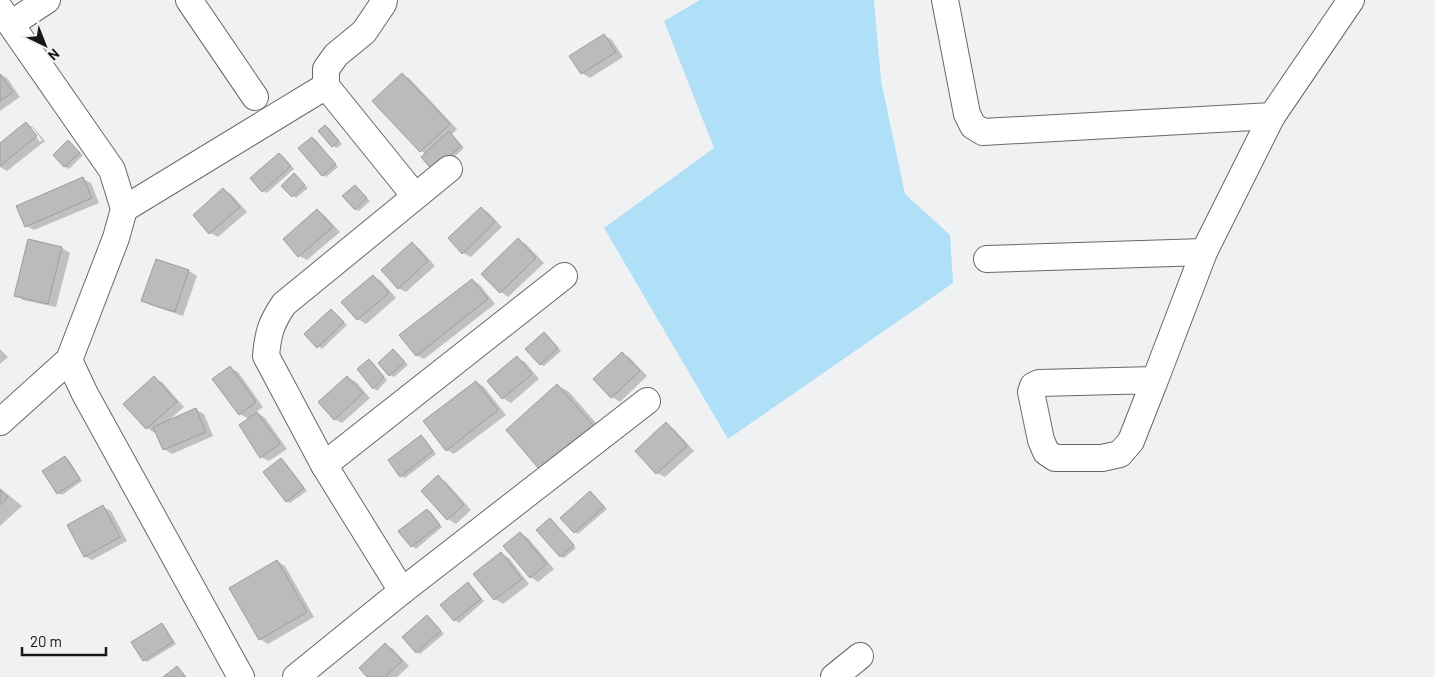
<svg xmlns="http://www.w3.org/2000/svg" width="1435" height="677" viewBox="0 0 1435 677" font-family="Barlow,sans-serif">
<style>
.water{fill:#afe0f7}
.shadow{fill:#0003;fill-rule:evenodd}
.building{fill:#bbbbbd;stroke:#9e9d9f}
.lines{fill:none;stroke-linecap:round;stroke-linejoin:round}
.street-casing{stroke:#67686a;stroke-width:28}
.street{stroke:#fff;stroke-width:26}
</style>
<rect width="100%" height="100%" fill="#eff1f3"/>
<path class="water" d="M700,0H874L881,81L905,194L950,235L953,283L728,439L604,228L714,148L664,21Z"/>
<g class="shadow">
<path d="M604,35L612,40L623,57L590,78L582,73Z"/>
<path d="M0,74L7,78L20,97L0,111Z"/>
<path d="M402,74L410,79L457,129L452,134L464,148L438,172L426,154L421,151L374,101Z"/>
<path d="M26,124L34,128L45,141L7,171L0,167V144ZM29,128H33L42,140L40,142Z"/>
<path d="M325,126L329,128L342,144L337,148L333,146L320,131Z"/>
<path d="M312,138L316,140L338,167L326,177L322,175Z"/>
<path d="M68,142L83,155L69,169L65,167L54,155Z"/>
<path d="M279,154L283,156L294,169L267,193L263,191Z"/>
<path d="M294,175L308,188L296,198L282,186Z"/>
<path d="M83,179L91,183L99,203L34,230L26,226Z"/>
<path d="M355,186L370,201L359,211L356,209Z"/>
<path d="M223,190L231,194L247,212L218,237L210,233Z"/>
<path d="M481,208L489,213L502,227L471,257L463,253Z"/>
<path d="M318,211L325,216L340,232L307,260L299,256Z"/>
<path d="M29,240L62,248L70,253L56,307L23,300L16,295Z"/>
<path d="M518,240L526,244L544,263L508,297L501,292Z"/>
<path d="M412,244L420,249L435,266L406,292L398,288Z"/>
<path d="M157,260L189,271L197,276L183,316L150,305L142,300Z"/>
<path d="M373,276L381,281L396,298L366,324L358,319Z"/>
<path d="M472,280L480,285L495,304L424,359L416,355Z"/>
<path d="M331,310L347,325L322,349L306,334Z"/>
<path d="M544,334L548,336L561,351L544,366L540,364Z"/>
<path d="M0,349L8,357L0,364Z"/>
<path d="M394,351L397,353L408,365L394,377L390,375Z"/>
<path d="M622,353L630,358L647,376L620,402L612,397Z"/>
<path d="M517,358L525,362L539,379L511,403L503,398Z"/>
<path d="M369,361L373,363L387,380L377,391L374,388L359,370Z"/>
<path d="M230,368L238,372L263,407L256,412L265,418L287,449L269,461L261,457L249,419L240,414Z"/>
<path d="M154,378L162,382L184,407L168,421L196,410L204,414L213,436L172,454L164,449L157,431L155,433L147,428L125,404Z"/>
<path d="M348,378L356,382L370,398L342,423L334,419Z"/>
<path d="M476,382L484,387L506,415L454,454L447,450Z"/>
<path d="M557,385L569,392L605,433L552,475Z"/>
<path d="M666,424L674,429L694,451L665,477L657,473Z"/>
<path d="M421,436L424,438L436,454L405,478L401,476Z"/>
<path d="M65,458L69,460L82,481L62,495L58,493Z"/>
<path d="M281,460L285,462L307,491L290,503L286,501Z"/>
<path d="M438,477L446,482L471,510L456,524L448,519L423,491Z"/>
<path d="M0,488L22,506L0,526Z"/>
<path d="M590,492L594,495L607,509L578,534L575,532Z"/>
<path d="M103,507L111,511L127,541L92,560L84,556Z"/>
<path d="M427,510L431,512L442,527L416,549L412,546L400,531Z"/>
<path d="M550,520L554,522L576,548L564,558L560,556Z"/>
<path d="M520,533L528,538L554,569L538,582L531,577Z"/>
<path d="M501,554L509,558L529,584L503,604L495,599Z"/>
<path d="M277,561L285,566L314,617L268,644L260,639Z"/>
<path d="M468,584L471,586L484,601L459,623L455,620L442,605Z"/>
<path d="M427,617L431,619L444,634L420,654L417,652Z"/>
<path d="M162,625L165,627L176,644L147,662L144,660Z"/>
<path d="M386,645L393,649L409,666L397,677H369Z"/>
</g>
<g class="building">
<path d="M604,34L616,52L581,74L569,56Z"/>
<path d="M402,73L450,124L420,152L372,101Z"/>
<path d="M0,74L13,92L0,101Z"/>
<path d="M26,122L37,136L0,166V143Z"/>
<path d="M325,125L339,141L332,147L318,131Z"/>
<path d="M449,131L461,146L433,171L421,157Z"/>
<path d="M312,137L336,164L322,176L298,148Z"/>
<path d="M68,140L80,153L64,167L53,155Z"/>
<path d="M279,153L291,166L262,192L250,178Z"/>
<path d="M294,173L305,185L292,197L281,186Z"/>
<path d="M83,177L92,198L25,227L16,206Z"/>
<path d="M355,185L367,198L355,210L342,196Z"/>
<path d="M223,188L240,207L209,234L193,215Z"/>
<path d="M481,207L495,222L462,254L448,238Z"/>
<path d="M317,209L333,227L298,257L283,239Z"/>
<path d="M518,238L536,258L500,293L481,274Z"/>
<path d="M28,239L62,247L48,304L14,296Z"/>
<path d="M412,242L428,261L398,289L381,270Z"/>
<path d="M156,259L189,270L175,312L141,301Z"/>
<path d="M373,275L389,293L357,320L341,302Z"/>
<path d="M472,279L488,299L416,356L399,335Z"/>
<path d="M331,309L344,322L317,348L304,334Z"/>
<path d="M544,332L558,348L540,365L525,349Z"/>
<path d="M393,349L405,362L389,376L378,363Z"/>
<path d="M622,352L640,371L611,398L593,379Z"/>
<path d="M517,356L532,374L502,399L487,381Z"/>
<path d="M369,359L384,377L373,389L357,369Z"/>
<path d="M230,366L256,402L239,415L212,379Z"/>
<path d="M154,376L177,402L146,429L123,404Z"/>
<path d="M347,376L363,393L334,420L318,402Z"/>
<path d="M476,381L498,410L446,451L423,421Z"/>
<path d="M557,384L594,426L539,469L506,430Z"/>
<path d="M196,408L206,432L163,450L153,427Z"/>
<path d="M257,412L280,444L260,458L239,425Z"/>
<path d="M666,422L687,446L656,474L635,451Z"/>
<path d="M421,435L433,451L400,477L388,460Z"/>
<path d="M65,456L80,479L57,494L42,471Z"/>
<path d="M281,458L304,488L286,502L263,472Z"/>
<path d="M438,475L464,505L447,520L421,491Z"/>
<path d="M0,490L8,497L0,505Z"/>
<path d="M590,491L604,507L574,533L560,518Z"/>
<path d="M103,505L120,537L84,557L67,525Z"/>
<path d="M427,509L440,525L411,547L398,531Z"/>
<path d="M550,518L574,545L560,557L536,530Z"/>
<path d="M520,532L547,564L530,578L503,546Z"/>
<path d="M501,552L522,579L494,600L473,574Z"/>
<path d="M277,560L307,612L259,640L229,588Z"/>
<path d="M468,582L481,599L454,621L440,605Z"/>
<path d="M427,615L441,631L416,653L402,637Z"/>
<path d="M162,623L173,642L143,661L131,642Z"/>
<path d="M385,643L402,661L385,677H367L359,668Z"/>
<path d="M177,666L186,677H163Z"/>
</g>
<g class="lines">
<defs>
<g id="street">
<path d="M189,0L255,97"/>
<path d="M945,0L967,114L973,126L983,132L1272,116"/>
<path d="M0,9L112,170L124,209L116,238L69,360L85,394L241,677"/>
<path d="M11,24L47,0"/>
<path d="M326,86L415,196"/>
<path d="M124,209L326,86V69L336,55L364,32L383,4L384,0"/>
<path d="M987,259L1204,252"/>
<path d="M1155,380L1131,441L1120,454L1102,458H1055L1046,452L1041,440L1031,392L1033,386L1039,383L1155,380L1204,252L1272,116L1351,0"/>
<path d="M0,422L69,360"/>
<path d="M324,465L564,276"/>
<path d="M402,591L324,465L266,356C268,333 271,323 284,304L449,169"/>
<path d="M296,677L402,591L647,401"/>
<path d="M834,677L860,656"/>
</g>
</defs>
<use href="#street" class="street-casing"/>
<use href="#street" class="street"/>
</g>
<g transform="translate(45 45) rotate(137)" stroke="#eff1f3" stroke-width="4" paint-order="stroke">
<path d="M0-4L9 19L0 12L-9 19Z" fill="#171718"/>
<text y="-8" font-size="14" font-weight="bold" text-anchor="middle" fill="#171718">N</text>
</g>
<path d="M22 647v8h84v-8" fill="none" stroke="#171718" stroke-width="2.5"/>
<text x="30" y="647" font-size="15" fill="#171718" stroke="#eff1f3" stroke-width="4" paint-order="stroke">20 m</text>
</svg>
